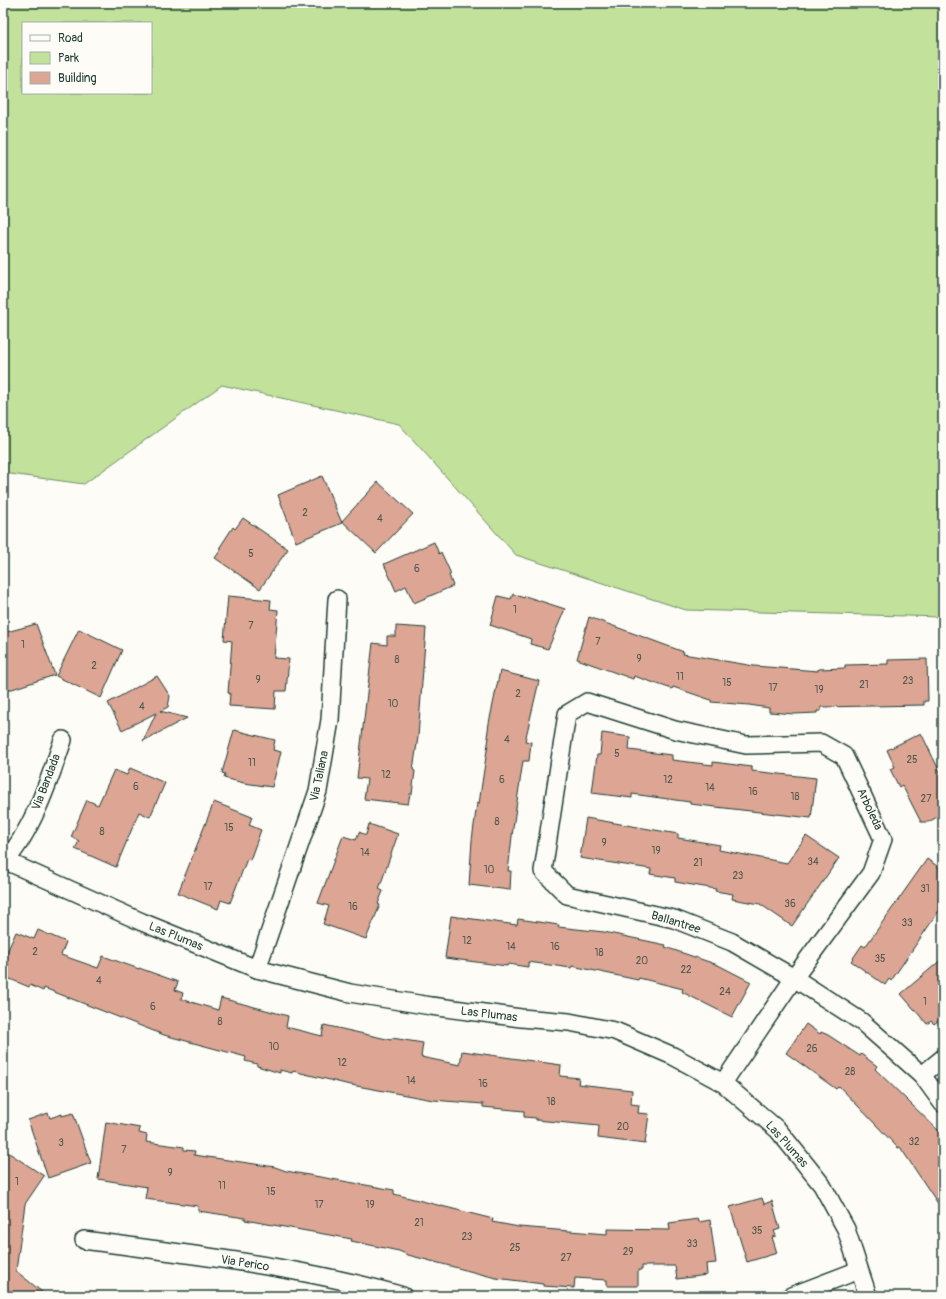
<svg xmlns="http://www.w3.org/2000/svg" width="946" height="1299" viewBox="0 0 946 1299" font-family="Pangolin,sans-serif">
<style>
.green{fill:#c2e19a;stroke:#708f67;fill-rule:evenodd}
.building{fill:#dca594;stroke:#1f3d34}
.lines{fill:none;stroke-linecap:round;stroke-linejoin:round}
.street-casing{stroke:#1f3d34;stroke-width:20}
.street{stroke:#fdfcf7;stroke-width:17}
.labels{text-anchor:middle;stroke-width:3.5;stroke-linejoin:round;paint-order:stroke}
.number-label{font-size:10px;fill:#4e574c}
.street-label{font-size:12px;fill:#1f3d34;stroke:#fdfcf7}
</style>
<rect width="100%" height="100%" fill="#fdfcf7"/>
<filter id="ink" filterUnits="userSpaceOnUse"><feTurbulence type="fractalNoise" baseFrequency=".025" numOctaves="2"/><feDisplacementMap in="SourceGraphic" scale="8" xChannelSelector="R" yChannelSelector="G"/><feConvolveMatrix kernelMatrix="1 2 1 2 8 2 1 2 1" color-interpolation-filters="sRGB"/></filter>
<g filter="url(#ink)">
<path class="green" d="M3,3H943V617L686,610L516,555L399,424L222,385L84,484L3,473ZM23,23H151V93H23Z"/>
<g class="building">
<path d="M322,476L342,523L296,542L278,495Z"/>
<path d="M378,482L413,514L376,553L342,521Z"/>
<path d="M243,518L288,549L260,589L215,558L222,548L220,547L233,527L235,529Z"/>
<path d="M434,542L439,554L441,552L451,574L449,575L453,586L414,603L406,586L396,591L384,564Z"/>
<path d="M513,594L524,598L525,596L565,609L548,649L530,644L531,639L490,625L498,596L511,599Z"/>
<path d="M228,596L271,600L270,609L278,610L274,658L289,659L286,691H276L275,709L229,706L230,693H228L232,641L224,640Z"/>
<path d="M589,617L684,652L683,654L754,666L818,671V669L845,668V665L888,664V660L927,659L928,701H924V705L821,707V711H817V713L794,714L769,712V708L749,705L711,702V700L673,687L672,689L634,676L633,679L577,659Z"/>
<path d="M36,624L55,675L3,692V633Z"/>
<path d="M396,626L426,628L418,737L413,770L415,771L412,794H410L408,804L364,799L367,779L357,778L373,643L387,645V636H396Z"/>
<path d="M79,629L122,650L101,698L56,676Z"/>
<path d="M500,671L539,681L525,741L531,742L529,761H523L513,828L508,871H511L510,890L469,885L472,840L477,803L479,804L482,783L489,737H487L489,723Z"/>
<path d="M157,676L170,696L168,707L160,711L187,718L143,741L156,713L122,730L108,703Z"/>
<path d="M234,730L275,740L273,750L281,752L272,787L244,783L224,778L225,774L222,773Z"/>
<path d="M602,733L630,737L629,750L672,755V760L713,765V762L752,767V771L816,778L811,818L690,804V802L632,794V798L592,793L597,755H600Z"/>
<path d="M921,733L943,778V814L928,822H921L902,785L899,787L890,769L895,767L887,750Z"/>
<path d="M130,768L165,783L150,817L139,812L116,867L75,849L79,841L71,837L87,800L98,805L114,770L127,775Z"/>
<path d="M214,802L252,817L249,825L261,830L250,860L247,859L230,903L221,900L218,909L178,893Z"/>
<path d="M586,818L678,834V838L720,845L719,850L787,863L806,836L839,858L792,926L760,904L732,899L733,894L715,891L716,889L675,882V878L650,874L651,869L580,858Z"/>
<path d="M369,824L398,834L379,889L383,891L378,904L380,905L366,939L323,924L329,906L318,903L343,836L356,840L359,832L366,835Z"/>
<path d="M927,859L943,870V905L891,981L889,979L885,985L851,961L862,945L865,947Z"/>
<path d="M451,916L517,925L518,919L559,925L558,927L604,932L666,945L665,947L718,965L751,982L732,1017L682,992L683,989L639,978L638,980L572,966L571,968L528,962V967L508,964L507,966L445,958Z"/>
<path d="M38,930L66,942L61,955L98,968L103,956L139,969V968L178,982L175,990L183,993L181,999L218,1010L221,998L288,1016L286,1027L322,1036L324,1025L391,1040L392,1038L423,1043L421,1057L460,1065L462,1051L561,1065L560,1076L579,1078L578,1084L632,1090L631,1104L639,1105L638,1113L649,1114L645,1144L598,1138L599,1126L536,1120V1118L524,1117V1111L483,1107V1104L433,1100L346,1084L293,1071L292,1073L280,1070V1073L257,1066V1064L245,1061L246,1057L164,1035L44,988L43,991L30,985L29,987L3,976V961L16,932L34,939Z"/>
<path d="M943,958V1017L934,1024L931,1021L927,1024L901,994Z"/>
<path d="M806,1024L820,1034L821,1032L828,1035L860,1056L861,1054L877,1066L875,1069L943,1135V1211L900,1147L898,1148L839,1086L836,1089L786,1053Z"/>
<path d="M48,1113L50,1118L62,1114V1116L73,1113L91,1163L48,1178L28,1120Z"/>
<path d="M106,1122L140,1128L139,1133L147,1135L146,1142L184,1147V1150L195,1151L194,1155L275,1167L286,1171L394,1190V1194L493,1219L492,1222L519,1227L607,1234V1229L670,1230L669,1223L698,1219L699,1222L710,1220L716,1263L706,1264L707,1275L677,1279L675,1266H642V1270H638V1286H607V1280L575,1278L574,1288L543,1286V1284L496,1278L408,1255L399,1251L351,1241L352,1239L245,1220V1218L198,1211V1206L145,1199L147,1187L98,1179Z"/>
<path d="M3,1149L44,1176L25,1204L16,1271L47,1296H3Z"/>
<path d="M762,1198L764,1204L772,1201L780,1229L774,1231L776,1236L772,1237L777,1253L747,1262L730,1207Z"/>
</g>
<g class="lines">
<defs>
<g id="street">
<path d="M6,861L142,922L257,969L350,993L431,1006L521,1018L569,1022L615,1031L673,1056L723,1083L778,1130L822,1185L846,1229L868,1296"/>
<path d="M3,864C32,832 49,781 63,740"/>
<path d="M257,969L318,791L330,720L337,599"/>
<path d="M922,1075L943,1058"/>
<path d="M723,1083L794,978L871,873L883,839L844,756L821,743L746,745L675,730L587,702L567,714L543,871L567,895L674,919L732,942L794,978L862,1022L922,1075L943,1104"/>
<path d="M84,1240C191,1255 300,1266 403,1296"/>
<path d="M791,1296L859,1270"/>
</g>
</defs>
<use href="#street" class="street-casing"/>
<use href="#street" class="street"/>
</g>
</g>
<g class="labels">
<g class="number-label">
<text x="305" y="516">2</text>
<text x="380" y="522">4</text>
<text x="251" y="557">5</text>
<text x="417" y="572">6</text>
<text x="515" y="613">1</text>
<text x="251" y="629">7</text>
<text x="598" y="645">7</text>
<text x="23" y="648">1</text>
<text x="639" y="662">9</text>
<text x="397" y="663">8</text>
<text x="94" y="669">2</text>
<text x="680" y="680">11</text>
<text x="258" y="683">9</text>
<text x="908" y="684">23</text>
<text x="727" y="686">15</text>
<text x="864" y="688">21</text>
<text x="773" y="691">17</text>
<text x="819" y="693">19</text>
<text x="518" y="697">2</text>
<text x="393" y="707">10</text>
<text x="142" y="710">4</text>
<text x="507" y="743">4</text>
<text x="617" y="757">5</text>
<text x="912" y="763">25</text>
<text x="252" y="766">11</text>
<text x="386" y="778">12</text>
<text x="502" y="783">6</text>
<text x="668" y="783">12</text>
<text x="136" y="790">6</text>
<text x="710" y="791">14</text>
<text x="753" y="795">16</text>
<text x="795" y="800">18</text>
<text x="926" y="802">27</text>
<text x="497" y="825">8</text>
<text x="229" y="831">15</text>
<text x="102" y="835">8</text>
<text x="604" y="846">9</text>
<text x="656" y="854">19</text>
<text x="365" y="856">14</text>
<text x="813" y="865">34</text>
<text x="698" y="866">21</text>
<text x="489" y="873">10</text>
<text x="738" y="879">23</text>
<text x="208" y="890">17</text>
<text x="925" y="892">31</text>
<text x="790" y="907">36</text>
<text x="353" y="910">16</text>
<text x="907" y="926">33</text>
<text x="467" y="944">12</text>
<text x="511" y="950">14</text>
<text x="555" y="950">16</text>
<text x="35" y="955">2</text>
<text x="599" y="956">18</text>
<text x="880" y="962">35</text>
<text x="642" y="964">20</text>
<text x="686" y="973">22</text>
<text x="99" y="984">4</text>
<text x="725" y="995">24</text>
<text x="925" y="1005">1</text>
<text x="153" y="1010">6</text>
<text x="220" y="1025">8</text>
<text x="274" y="1050">10</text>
<text x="812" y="1052">26</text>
<text x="342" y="1066">12</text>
<text x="850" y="1075">28</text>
<text x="411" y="1084">14</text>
<text x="483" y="1087">16</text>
<text x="551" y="1105">18</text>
<text x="623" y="1130">20</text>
<text x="914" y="1145">32</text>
<text x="61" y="1146">3</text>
<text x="124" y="1153">7</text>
<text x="170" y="1176">9</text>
<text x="17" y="1185">1</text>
<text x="222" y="1189">11</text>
<text x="271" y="1195">15</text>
<text x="319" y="1208">17</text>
<text x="370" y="1208">19</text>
<text x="419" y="1226">21</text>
<text x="757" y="1234">35</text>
<text x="467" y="1240">23</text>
<text x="692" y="1247">33</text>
<text x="515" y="1251">25</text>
<text x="628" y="1255">29</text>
<text x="566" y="1261">27</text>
</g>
<g class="street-label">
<text transform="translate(319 776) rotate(-78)" y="4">Via Taliana</text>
<text transform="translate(46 782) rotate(-69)" y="4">Via Bandada</text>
<text transform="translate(870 809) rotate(65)" y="4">Arboleda</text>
<text transform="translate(676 922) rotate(17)" y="4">Ballantree</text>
<text transform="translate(176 936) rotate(22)" y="4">Las Plumas</text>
<text transform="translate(489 1014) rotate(7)" y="4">Las Plumas</text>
<text transform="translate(787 1144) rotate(48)" y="4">Las Plumas</text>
<text transform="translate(245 1263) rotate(9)" y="4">Via Perico</text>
</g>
</g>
<rect width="946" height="1299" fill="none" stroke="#fdfcf7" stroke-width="16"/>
<rect x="8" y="8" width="930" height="1283" fill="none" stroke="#1f3d34" stroke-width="1.5" filter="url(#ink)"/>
<rect x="22" y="22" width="130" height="72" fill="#fdfcf7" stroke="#a4b0a9"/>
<rect x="30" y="35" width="20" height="6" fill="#fdfcf7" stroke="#a4b0a9"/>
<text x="58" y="42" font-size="12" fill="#1f3d34">Road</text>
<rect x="30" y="52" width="20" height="12" fill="#c2e19a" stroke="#a4b0a9"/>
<text x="58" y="62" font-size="12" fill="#1f3d34">Park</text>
<rect x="30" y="72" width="20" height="12" fill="#dca594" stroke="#a4b0a9"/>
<text x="58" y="82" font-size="12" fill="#1f3d34">Building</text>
</svg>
